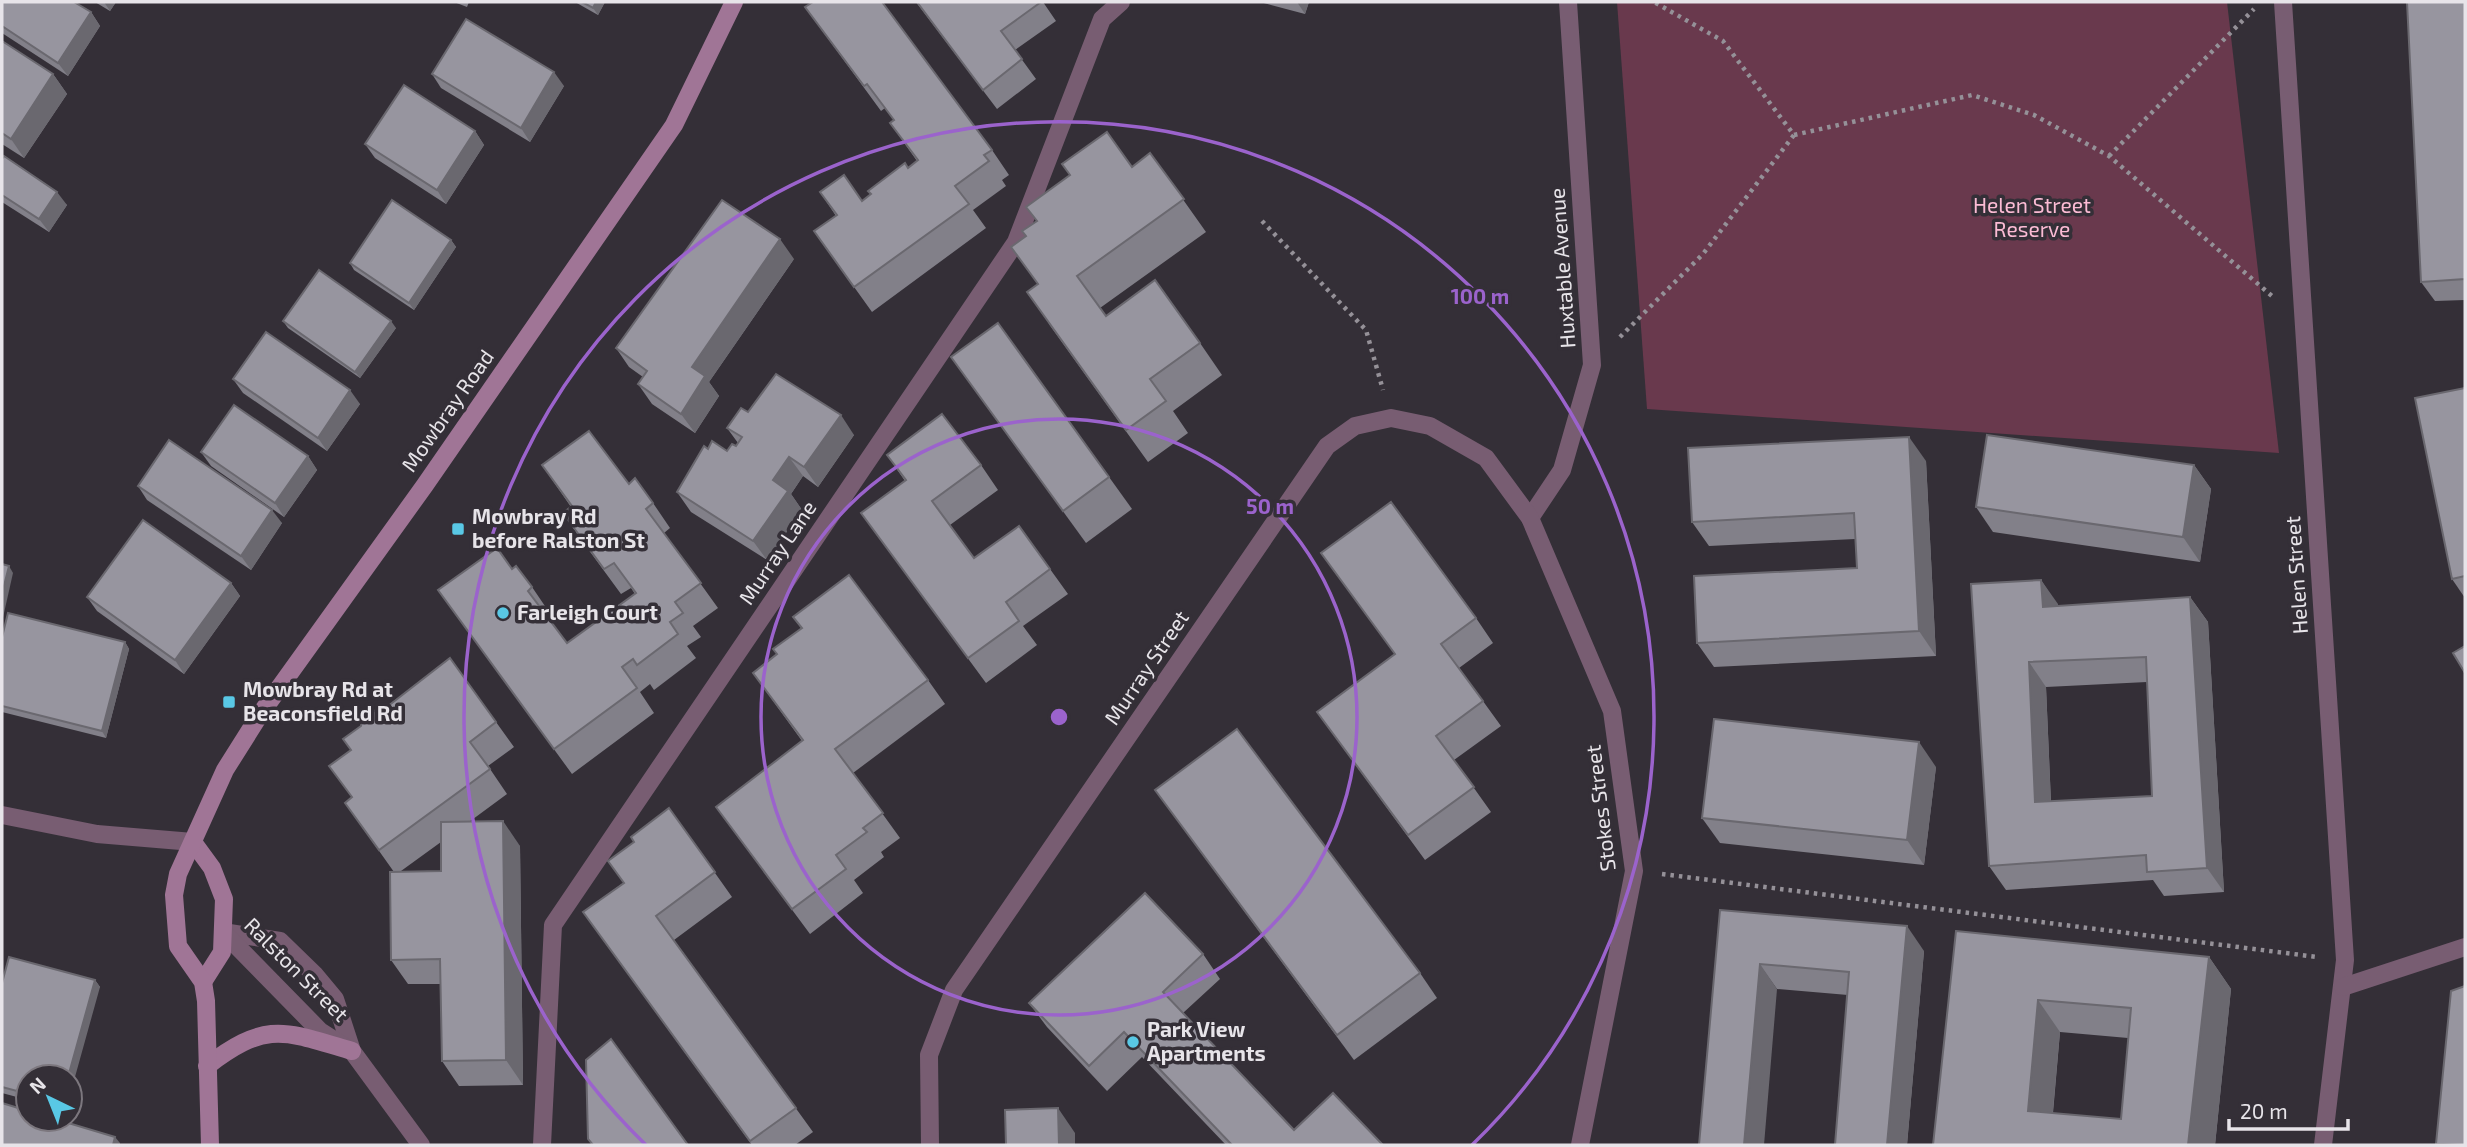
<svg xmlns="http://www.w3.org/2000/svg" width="2467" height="1147" viewBox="0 0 2467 1147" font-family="'Exo 2',sans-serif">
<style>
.green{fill:#69394d}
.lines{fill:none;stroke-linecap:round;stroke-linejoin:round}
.path{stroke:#959198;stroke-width:4.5;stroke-dasharray:3.5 5;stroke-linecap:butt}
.service{stroke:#785d72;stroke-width:18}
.minor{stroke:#785d72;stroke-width:18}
.secondary{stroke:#a07596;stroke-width:18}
.wall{fill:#828089;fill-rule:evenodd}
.shaded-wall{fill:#6a686f}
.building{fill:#97959f;stroke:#6a686f;stroke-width:2;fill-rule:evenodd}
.ring{fill:none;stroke:#9b63cc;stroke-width:3.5}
.poi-dot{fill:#59c8e5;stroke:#342f37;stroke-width:2.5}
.labels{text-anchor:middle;stroke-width:7;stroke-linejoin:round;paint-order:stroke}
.park-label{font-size:21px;fill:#fbbbd4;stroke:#342f37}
.street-label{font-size:21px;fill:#e7e4e9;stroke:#342f37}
.poi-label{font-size:21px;font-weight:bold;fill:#e7e4e9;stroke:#342f37;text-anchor:start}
.centre{fill:#9b63cc;stroke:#342f37;stroke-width:3.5}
.ring-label{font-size:21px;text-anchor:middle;font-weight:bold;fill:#9b63cc;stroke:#342f37;stroke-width:7;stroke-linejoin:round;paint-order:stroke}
</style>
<rect width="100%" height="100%" fill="#342f37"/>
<path class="green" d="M1617,2H2227L2279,453L1647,409Z"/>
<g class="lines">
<g class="path">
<path d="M1794,135L1972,95L2034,115L2109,156L2272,296"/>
<path d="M2109,156L2254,9"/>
<path d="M1262,221L1366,330L1383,390"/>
<path d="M1620,337L1703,254L1794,135L1723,41L1654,2"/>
<path d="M1662,874L2317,957"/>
</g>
<path class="service" d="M542,1145L553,925L1016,242L1102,19L1121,2"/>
<g class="minor">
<path d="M2283,2L2345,960L2323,1145"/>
<path d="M1530,518L1562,470L1592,365L1568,2"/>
<path d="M2,815L97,834L193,842"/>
<path d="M223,932L280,941L315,975L335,999L352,1051L421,1145"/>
<path d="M223,932L320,1031L345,1047"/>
<path d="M2343,987L2465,947"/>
<path d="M930,1145L929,1055L954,990L1327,446L1355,426L1391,418L1430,426L1486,458L1530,518L1612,711L1634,871L1580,1145"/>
</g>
<g class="secondary">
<path d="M193,842L212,868L224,899L222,952L203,982"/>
<path d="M207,1066C267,1020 284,1031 352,1051"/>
<path d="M210,1145L206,1001L203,982L178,946L174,895L178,874L225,770L259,716L425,485L674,125L734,2"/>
</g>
</g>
<g class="wall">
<path d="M2,2L91,12L100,26L68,76L2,33Z"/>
<path d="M95,2H116L110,11Z"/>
<path d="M454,2H469L467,7Z"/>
<path d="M575,2H605L598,15Z"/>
<path d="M916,2H1043L1056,21L1015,50L1036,79L997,109Z"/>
<path d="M1260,2H1309L1305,14Z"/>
<path d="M2465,2V300L2435,301L2421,282Z"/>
<path d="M805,7L992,150L1009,175L1002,180L1006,186L973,210L986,228L872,312L814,231L836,216L820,192L862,201L917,161L890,123L894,120L885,108L881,111Z"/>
<path d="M2,41L53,74L67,94L24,158L2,144Z"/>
<path d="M432,74L564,86L530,142L441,88Z"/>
<path d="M475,131L484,145L446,204L375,158L365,144Z"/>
<path d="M1150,153L1206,232L1100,308L1106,316L1200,343L1222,375L1173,411L1188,433L1148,462L1049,324L1038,284L1011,247L1132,167Z"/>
<path d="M2,159L67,205L49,232L2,202Z"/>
<path d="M451,240L456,247L414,310L354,270L350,263Z"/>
<path d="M794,259L709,382L719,396L695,433L652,404L638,384L643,377L629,367L616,348Z"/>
<path d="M283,321L396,328L360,378L288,328Z"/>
<path d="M951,357L1109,477L1132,509L1086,543Z"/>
<path d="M233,379L360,404L327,451L243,393Z"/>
<path d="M2465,388V598L2452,579Z"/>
<path d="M748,412L854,435L818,487L803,476L791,494L802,510L767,560L691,512L677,492L708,449L727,451L736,446L738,443L727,428Z"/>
<path d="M201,452L308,456L317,470L284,517L211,466Z"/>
<path d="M887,455L981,465L998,490L950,525L974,558L1019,526L1068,594L1023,626L1037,645L986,683L861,513L905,481Z"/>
<path d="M1926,461L1936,656L1714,667L1697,643L1857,568L1855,539L1709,546L1692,522Z"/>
<path d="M542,465L629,484L653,503L670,528L664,533L718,608L693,626L701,637L687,646L696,658L654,690L650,684L640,692L654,713L572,774L438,590L512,569L532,587L549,612L546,615L567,643L635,594L631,588L621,594L580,538L563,513L571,507Z"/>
<path d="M2194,465L2211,489L2200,562L1993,532L1976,507Z"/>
<path d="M138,486L282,523L251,570L147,500Z"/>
<path d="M1321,553L1476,618L1493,643L1459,668L1501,726L1454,760L1491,812L1425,860L1317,712L1395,654Z"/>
<path d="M2041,580L2058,606L2190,597L2208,622L2224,892L2164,896L2153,880L2006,890L1989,866ZM2147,682L2152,796L2051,802L2046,687Z"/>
<path d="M231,583L240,596L184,674L97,611L87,597Z"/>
<path d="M793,617L928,680L945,704L853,773L900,838L881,852L884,857L854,880L863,893L810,934L716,807L802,741L753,673L777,655L801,628Z"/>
<path d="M2,637L125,642L129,649L106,738L2,712Z"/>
<path d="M496,722L514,747L488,766L507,794L469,822L520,846L523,1085L459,1086L442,1061L441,984H408L391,960L394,872L345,803L352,797L329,766ZM441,842V871H401Z"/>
<path d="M1936,767L1924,865L1720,843L1702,818Z"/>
<path d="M1155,790L1420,973L1437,998L1354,1060Z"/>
<path d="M669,808L732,897L674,940L813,1132L795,1145H752L583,912L623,883L634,842Z"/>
<path d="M1720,910L1924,951L1907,1145H1835L1848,995L1777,989Z"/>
<path d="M1956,931L2209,957L2231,989L2215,1145H1933ZM2060,1032L2128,1038L2121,1119L2053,1113Z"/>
<path d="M1203,954L1220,979L1183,1013L1294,1130L1383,1145H1226L1142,1057L1107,1091L1047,1027L1029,1003Z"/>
<path d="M95,980L100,987L28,1077V1100L2,1093V983Z"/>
</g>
<g class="shaded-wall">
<path d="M104,2H116L110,11Z"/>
<path d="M596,2H605L598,15L593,8Z"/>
<path d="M1297,2H1309L1305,14Z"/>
<path d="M91,12L100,26L68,76L58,63Z"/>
<path d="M554,72L564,86L530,142L521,128Z"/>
<path d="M53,74L67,94L24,158L11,139Z"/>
<path d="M475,131L484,145L446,204L437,190Z"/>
<path d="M57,192L67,205L49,232L39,219Z"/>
<path d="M780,239L794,259L709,382L719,396L695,433L681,414L692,367Z"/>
<path d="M451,240L456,247L414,310L409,303Z"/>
<path d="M391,321L396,328L360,378L355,372Z"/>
<path d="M350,390L360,404L327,451L318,438Z"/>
<path d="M841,415L854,435L818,487L804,467Z"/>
<path d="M1909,437L1926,461L1936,656L1919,631Z"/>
<path d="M308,456L317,470L284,517L275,503Z"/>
<path d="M789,457L803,476L791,494L802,510L767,560L753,541L773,480Z"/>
<path d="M2194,465L2211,489L2200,562L2183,537Z"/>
<path d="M272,510L282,523L251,570L241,556Z"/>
<path d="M9,566L13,573L2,622V594Z"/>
<path d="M2041,580L2058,604L2060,631L2043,607Z"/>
<path d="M231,583L240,596L184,674L175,660Z"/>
<path d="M2190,597L2208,622L2224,892L2207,868Z"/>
<path d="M125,642L129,649L106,738L102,731Z"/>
<path d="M2029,662L2046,687L2052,827L2035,802Z"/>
<path d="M1919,742L1936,767L1924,865L1907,840Z"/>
<path d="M503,821L520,846L523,1085L506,1060Z"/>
<path d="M1907,926L1924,951L1907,1145H1887Z"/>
<path d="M2209,957L2231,989L2215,1145H2188Z"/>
<path d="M1760,964L1777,989L1764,1145H1744Z"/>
<path d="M95,980L100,987L70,1095V1077H68Z"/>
<path d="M2038,1000L2060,1032L2050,1143L2028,1111Z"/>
<path d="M1058,1108L1075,1133V1145H1059Z"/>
<path d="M115,1137L120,1143V1145H113Z"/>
</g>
<g class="building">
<path d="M2,2H74L91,12L58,63L2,26Z"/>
<path d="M582,2H596L593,8Z"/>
<path d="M813,2H882L992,150L984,155L989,161L955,186L969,204L854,287L814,231L837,215L820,192L844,175L862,201L871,194L868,191L905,163L908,168L918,160L890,123L894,120L867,84L864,86L805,7Z"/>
<path d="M917,2H1041L1001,31L1022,59L983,90Z"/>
<path d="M2407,2H2465V279L2421,282Z"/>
<path d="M466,19L554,72L521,128L432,74Z"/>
<path d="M2,41L53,74L11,139L2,133Z"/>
<path d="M404,85L475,131L437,190L365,144Z"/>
<path d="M1107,132L1132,167L1150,153L1184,199L1077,276L1106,316L1155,280L1200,343L1150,379L1166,401L1126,430L1027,292L1038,284L1011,247L1026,236L1022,231L1037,221L1026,207L1070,175L1062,164Z"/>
<path d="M4,156L57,192L39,219L2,195V159Z"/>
<path d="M392,200L451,240L409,303L350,263Z"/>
<path d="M722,200L780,239L692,367L705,376L681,414L638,384L647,371L616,348Z"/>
<path d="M319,270L391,321L355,372L283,321Z"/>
<path d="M998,323L1109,477L1063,511L951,357Z"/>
<path d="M266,332L350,390L318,438L233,379Z"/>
<path d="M776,374L841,415L804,467L789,457L773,480L788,491L753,541L677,492L704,446L708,449L712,441L727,451L732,444L736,446L742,437L727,428L741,408L748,412Z"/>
<path d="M2465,388V576L2452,579L2415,398Z"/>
<path d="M234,405L308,456L275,503L201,452Z"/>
<path d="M942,414L981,465L932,501L974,558L1019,526L1050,569L1006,602L1019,621L968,658L861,513L906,480L887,455Z"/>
<path d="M589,431L629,484L635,478L653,503L646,509L701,583L675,602L683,613L670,622L678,634L637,665L633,659L622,667L637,688L554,749L438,590L497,548L512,569L516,566L532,587L528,591L567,643L636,593L614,563L604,569L563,513L572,506L542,465Z"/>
<path d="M1987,435L2194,465L2183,537L1976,507Z"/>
<path d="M1909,437L1919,631L1697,643L1694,576L1857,568L1854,513L1692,522L1688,448Z"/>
<path d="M169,440L272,510L241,556L138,486Z"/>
<path d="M1391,502L1476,618L1441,644L1483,701L1436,736L1474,787L1408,835L1317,712L1395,654L1321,553Z"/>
<path d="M143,520L231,583L175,660L87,597Z"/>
<path d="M2,564L9,566L2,594Z"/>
<path d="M849,575L928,680L835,749L883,813L863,828L867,832L836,855L846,869L792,909L716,807L803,740L753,673L777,654L773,649L802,628L793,617Z"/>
<path d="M2041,580L2043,607L2190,597L2207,868L2147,872L2146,855L1989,866L1971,584ZM2146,657L2152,796L2035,802L2029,662Z"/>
<path d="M8,613L125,642L102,731L2,706V637Z"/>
<path d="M2465,646V673L2453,653Z"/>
<path d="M450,658L496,722L470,742L490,769L379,850L345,803L352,797L329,766L351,750L343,739L361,726L362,720L377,709L383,710Z"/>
<path d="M1714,719L1919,742L1907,840L1702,818Z"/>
<path d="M1237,729L1420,973L1337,1035L1155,790Z"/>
<path d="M669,808L715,872L656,916L796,1108L750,1141L583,912L624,883L608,861L634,842L631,837Z"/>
<path d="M503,821L506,1060L442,1061L440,959L391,960L390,872L441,871V822Z"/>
<path d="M1145,893L1203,954L1163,992L1294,1130L1333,1093L1383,1145H1232L1124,1032L1089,1066L1029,1003Z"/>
<path d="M1720,910L1907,926L1887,1145H1835L1849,972L1760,964L1744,1145H1699Z"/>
<path d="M1956,931L2209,957L2188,1145H1933ZM2038,1000L2131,1008L2121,1119L2028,1111Z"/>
<path d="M9,957L95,980L68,1077H28V1094L2,1087V983Z"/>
<path d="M2465,986V1145L2436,1144L2451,991Z"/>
<path d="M611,1039L688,1145H593L588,1139L586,1060Z"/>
<path d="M2,1103L28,1111V1119H55L115,1137L113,1145H2Z"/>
<path d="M1058,1108L1059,1145H1006L1005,1110Z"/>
</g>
<g class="ring">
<circle cx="1059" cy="717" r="298"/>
<path d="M646 1145A595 595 0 1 1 1472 1145"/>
</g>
<g class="poi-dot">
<rect x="451" y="522" width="14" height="14" rx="3.5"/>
<circle cx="503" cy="613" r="7"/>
<rect x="222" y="695" width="14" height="14" rx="3.5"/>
<circle cx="1133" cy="1042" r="7"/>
</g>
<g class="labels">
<g class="park-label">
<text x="2032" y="213">Helen Street<tspan x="2032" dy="24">Reserve</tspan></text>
</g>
<g class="street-label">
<text transform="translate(1563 268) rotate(-94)" y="7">Huxtable Avenue</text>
<text transform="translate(448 411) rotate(-55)" y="7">Mowbray Road</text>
<text transform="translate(778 553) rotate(-56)" y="7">Murray Lane</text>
<text transform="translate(2297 575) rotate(-94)" y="7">Helen Street</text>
<text transform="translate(1147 668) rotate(-56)" y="7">Murray Street</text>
<text transform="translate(1601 808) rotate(-97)" y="7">Stokes Street</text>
<text transform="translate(296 970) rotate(45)" y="7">Ralston Street</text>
</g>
<g class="poi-label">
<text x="472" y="524">Mowbray Rd<tspan x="472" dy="24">before Ralston St</tspan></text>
<text x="517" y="620">Farleigh Court</text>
<text x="243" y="697">Mowbray Rd at<tspan x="243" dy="24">Beaconsfield Rd</tspan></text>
<text x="1147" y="1037">Park View<tspan x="1147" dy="24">Apartments</tspan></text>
</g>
</g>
<circle cx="1059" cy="717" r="10" class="centre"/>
<g class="ring-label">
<text x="1480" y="304">100 m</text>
<text x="1270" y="514">50 m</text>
</g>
<rect width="2467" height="1147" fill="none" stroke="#e7e4e9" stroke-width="7"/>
<g transform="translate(49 1098) rotate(317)"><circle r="33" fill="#342f37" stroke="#7c777e" stroke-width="2"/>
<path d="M0-5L12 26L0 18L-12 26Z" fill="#59c8e5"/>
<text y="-10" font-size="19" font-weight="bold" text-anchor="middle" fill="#e7e4e9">N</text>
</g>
<path d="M2229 1119v10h119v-10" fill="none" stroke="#e7e4e9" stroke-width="3.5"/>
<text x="2240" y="1119" font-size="21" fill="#e7e4e9" stroke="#342f37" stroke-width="5" paint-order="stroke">20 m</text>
</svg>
